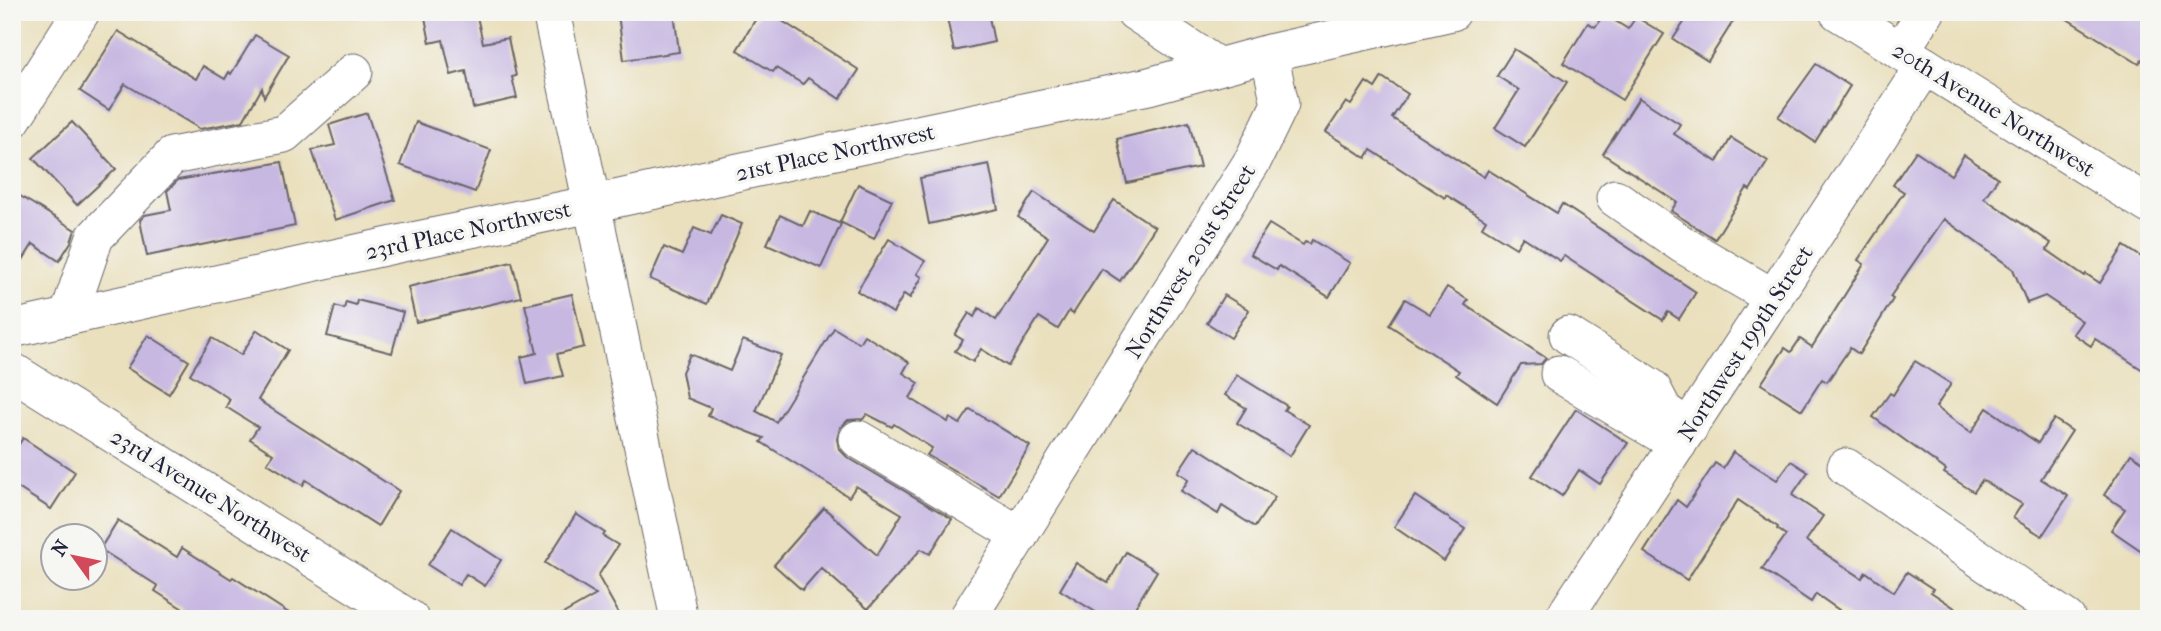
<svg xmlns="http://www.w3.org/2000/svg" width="2161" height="631" viewBox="0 0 2161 631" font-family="'IM FELL French Canon',serif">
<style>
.building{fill:#c7b8e2}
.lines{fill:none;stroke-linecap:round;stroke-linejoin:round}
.minor-casing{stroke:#686468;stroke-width:39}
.minor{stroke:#fff;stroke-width:37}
.labels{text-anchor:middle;stroke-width:7;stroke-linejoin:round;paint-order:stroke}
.street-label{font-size:23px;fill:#22223b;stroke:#f6f6f2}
</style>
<rect width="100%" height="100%" fill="#f6f6f2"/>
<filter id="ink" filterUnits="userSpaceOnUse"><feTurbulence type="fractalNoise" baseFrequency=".0143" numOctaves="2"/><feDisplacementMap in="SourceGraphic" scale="14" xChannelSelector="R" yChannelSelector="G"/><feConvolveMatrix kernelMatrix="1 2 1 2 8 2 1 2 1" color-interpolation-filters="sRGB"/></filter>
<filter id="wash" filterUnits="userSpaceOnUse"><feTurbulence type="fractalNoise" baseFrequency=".00686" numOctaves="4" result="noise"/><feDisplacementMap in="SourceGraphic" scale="28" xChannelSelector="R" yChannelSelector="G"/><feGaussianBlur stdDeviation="1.57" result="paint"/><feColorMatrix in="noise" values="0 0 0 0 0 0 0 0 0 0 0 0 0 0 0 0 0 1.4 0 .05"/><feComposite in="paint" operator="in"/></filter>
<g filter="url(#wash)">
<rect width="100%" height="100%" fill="#eae0bd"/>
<g id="blocks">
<g class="building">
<path d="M424,12H476L483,43L508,38L516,76L512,77L517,98L473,108L466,71L451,75L443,40L430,43Z"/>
<path d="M631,12H674L679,52L624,60L618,14Z"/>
<path d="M760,12H768L859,70L840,99L808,78L803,84L776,68L773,72L737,50Z"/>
<path d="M971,12H988L994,42L954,51L947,18Z"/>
<path d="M1691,12H1739L1708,61L1673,39Z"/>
<path d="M2056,12H2131L2149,23V49L2139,64Z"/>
<path d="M1604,14L1628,29L1636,17L1664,34L1622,100L1563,63L1588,23L1595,27Z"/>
<path d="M118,31L196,79L203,66L225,79L229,72L231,74L255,35L289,55L264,97L262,88L243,121L200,129L125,84L109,110L80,91Z"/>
<path d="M1514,49L1567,82L1525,147L1495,128L1519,90L1497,76Z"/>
<path d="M1816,64L1850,86L1815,142L1778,117Z"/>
<path d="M1382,77L1408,94L1392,118L1484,177L1488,170L1557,213L1562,204L1696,292L1679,319L1668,312L1663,320L1564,256L1560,261L1523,237L1516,248L1482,227L1486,220L1446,195L1445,198L1371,150L1366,158L1326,132L1346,102L1351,105L1366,82L1375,88Z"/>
<path d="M1639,98L1680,124L1674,134L1717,162L1731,138L1768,161L1750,190L1747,188L1715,239L1671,211L1677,202L1603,154Z"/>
<path d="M367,113L395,200L335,220L312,150L335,145L329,125Z"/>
<path d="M72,122L116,169L77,205L33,158Z"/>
<path d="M416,122L491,150L475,192L400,165Z"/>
<path d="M1189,122L1200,167L1127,183L1117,139Z"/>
<path d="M1916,151L1951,175L1964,155L1998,178L1984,198L2051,243L2047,250L2085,276L2086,274L2100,283L2124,246L2149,262V374L2095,339L2091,346L2073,334L2082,321L2045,296L2027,303L2013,269L1944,219L1890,297L1893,299L1859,354L1850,348L1827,382L1822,379L1802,410L1761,384L1785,348L1791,352L1800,339L1812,347L1864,264L1858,260L1904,192L1893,185Z"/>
<path d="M282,162L295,226L147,256L140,220L145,215L171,210L167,191L178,180Z"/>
<path d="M989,164L998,209L929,224L920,178Z"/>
<path d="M858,184L892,200L874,239L840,222Z"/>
<path d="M12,191L75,230L71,242L59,261L33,244L12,277Z"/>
<path d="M1034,192L1094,231L1114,200L1155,227L1120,281L1102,269L1073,314L1069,311L1058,329L1039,317L1008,366L981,349L973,362L955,351L963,340L955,335L969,313L974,317L979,308L996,320L1048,237L1018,217Z"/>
<path d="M810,211L841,224L821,268L767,244L780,215L803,226Z"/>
<path d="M721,215L742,224L707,304L650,279L664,247L682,255L694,228L711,235Z"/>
<path d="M1269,224L1303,245L1305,242L1310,244L1312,240L1350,263L1329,297L1279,266L1277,270L1250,254Z"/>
<path d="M889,239L925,261L917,274L922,277L910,298L904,294L893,313L857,291Z"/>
<path d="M512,262L521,297L416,322L408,287Z"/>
<path d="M1447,287L1468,300L1465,305L1546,358L1541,364L1521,365L1497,403L1456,375L1459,371L1389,325L1405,299L1430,314Z"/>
<path d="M572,294L584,347L557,354L563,376L527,384L521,357L537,353L525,305Z"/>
<path d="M1224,295L1249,310L1231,338L1207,323Z"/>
<path d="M357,300L403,312L392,353L327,336L335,306L344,309L346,302L356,305Z"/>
<path d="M834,328L859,343L864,335L909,362L903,373L919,383L910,398L948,422L950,418L960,424L970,409L1030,446L999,496L927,455L932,448L894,424L892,427L867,414L863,419L848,420L840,428L837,439L839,449L847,457L952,519L930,554L921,549L868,609L821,568L802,590L774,565L824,508L877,555L902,514L856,486L849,497L761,442L764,438L708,416L711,408L687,398L682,372L690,354L730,371L743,340L781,355L756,411L776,422Z"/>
<path d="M257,330L288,350L258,400L399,491L378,526L306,480L303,485L267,463L273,454L250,439L258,427L226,407L230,399L190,374L212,338L241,355Z"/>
<path d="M148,335L189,361L169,394L127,368Z"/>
<path d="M1915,361L1951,384L1936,407L1971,433L1987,408L2038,443L2054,419L2072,431L2041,479L2068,496L2042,536L2013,518L2022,504L1982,480L1974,492L1944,473L1946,470L1873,417L1890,393L1893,395Z"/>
<path d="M1237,375L1287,406L1284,410L1309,425L1290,456L1237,423L1246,408L1225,395Z"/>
<path d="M1576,409L1628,443L1600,484L1579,470L1562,496L1532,476Z"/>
<path d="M23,438L75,472L51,509L12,484V455Z"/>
<path d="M1195,446L1275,497L1255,527L1222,506L1218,514L1181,491L1189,479L1178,472Z"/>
<path d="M1733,452L1777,480L1791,461L1808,472L1792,495L1823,516L1806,541L1862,578L1866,572L1894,592L1907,572L1933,589L1931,592L1971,619H1852L1816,594L1811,602L1762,569L1786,535L1777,529L1778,527L1738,500L1687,580L1644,552L1677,500L1686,507L1715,463L1723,468Z"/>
<path d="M2131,454L2149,466V556L2111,530L2125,509L2104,495Z"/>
<path d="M1415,496L1465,529L1444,561L1394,527Z"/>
<path d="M576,514L605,533L603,536L618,545L598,576L622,619H554L596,595L545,563Z"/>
<path d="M118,520L177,557L182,548L231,579L233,577L298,619H177L183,609L155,591L158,586L100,549Z"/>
<path d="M452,528L501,560L485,586L466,574L459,585L428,565Z"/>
<path d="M1126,552L1157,571L1128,619H1107L1060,590L1076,563L1108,583Z"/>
</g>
</g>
</g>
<g filter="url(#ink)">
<use href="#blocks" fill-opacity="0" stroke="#686468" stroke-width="2"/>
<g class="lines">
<defs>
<g id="minor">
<path d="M551,12L592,204L826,153L1149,86L1269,53"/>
<path d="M1135,12L1217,66"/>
<path d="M1838,12L2149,205"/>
<path d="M1900,51L1926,12"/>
<path d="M12,120L81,12"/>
<path d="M1615,198L1683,245L1774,298"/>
<path d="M68,317L95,237L172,156L284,134L354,72"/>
<path d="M12,329L398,244L592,204L679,619"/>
<path d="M1568,335L1652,388L1664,411L1689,428"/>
<path d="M12,371L410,619"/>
<path d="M1559,374L1678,444"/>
<path d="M858,439L1020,535"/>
<path d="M1846,467L2067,619"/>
<path d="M967,619L1253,160L1280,104L1269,53L1452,12"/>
<path d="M1563,619L1925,66"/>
</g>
</defs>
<use href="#minor" class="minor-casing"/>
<use href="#minor" class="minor"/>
</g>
</g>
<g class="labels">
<g class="street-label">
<text transform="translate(1994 109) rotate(32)" y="8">20th Avenue Northwest</text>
<text transform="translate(835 152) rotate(-12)" y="8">21st Place Northwest</text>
<text transform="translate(468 230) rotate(-12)" y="8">23rd Place Northwest</text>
<text transform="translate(1190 261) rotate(-58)" y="8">Northwest 201st Street</text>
<text transform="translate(1745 343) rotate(-57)" y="8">Northwest 199th Street</text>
<text transform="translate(211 495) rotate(32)" y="8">23rd Avenue Northwest</text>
</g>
</g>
<rect width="2161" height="631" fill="none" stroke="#f6f6f2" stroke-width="42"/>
<g transform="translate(74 557) rotate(303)"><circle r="33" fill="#f6f6f2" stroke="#a1a1a9" stroke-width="2"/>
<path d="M0-5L12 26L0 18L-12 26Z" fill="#d1495b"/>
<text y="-10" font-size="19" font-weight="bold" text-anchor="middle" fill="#22223b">N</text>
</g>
</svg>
